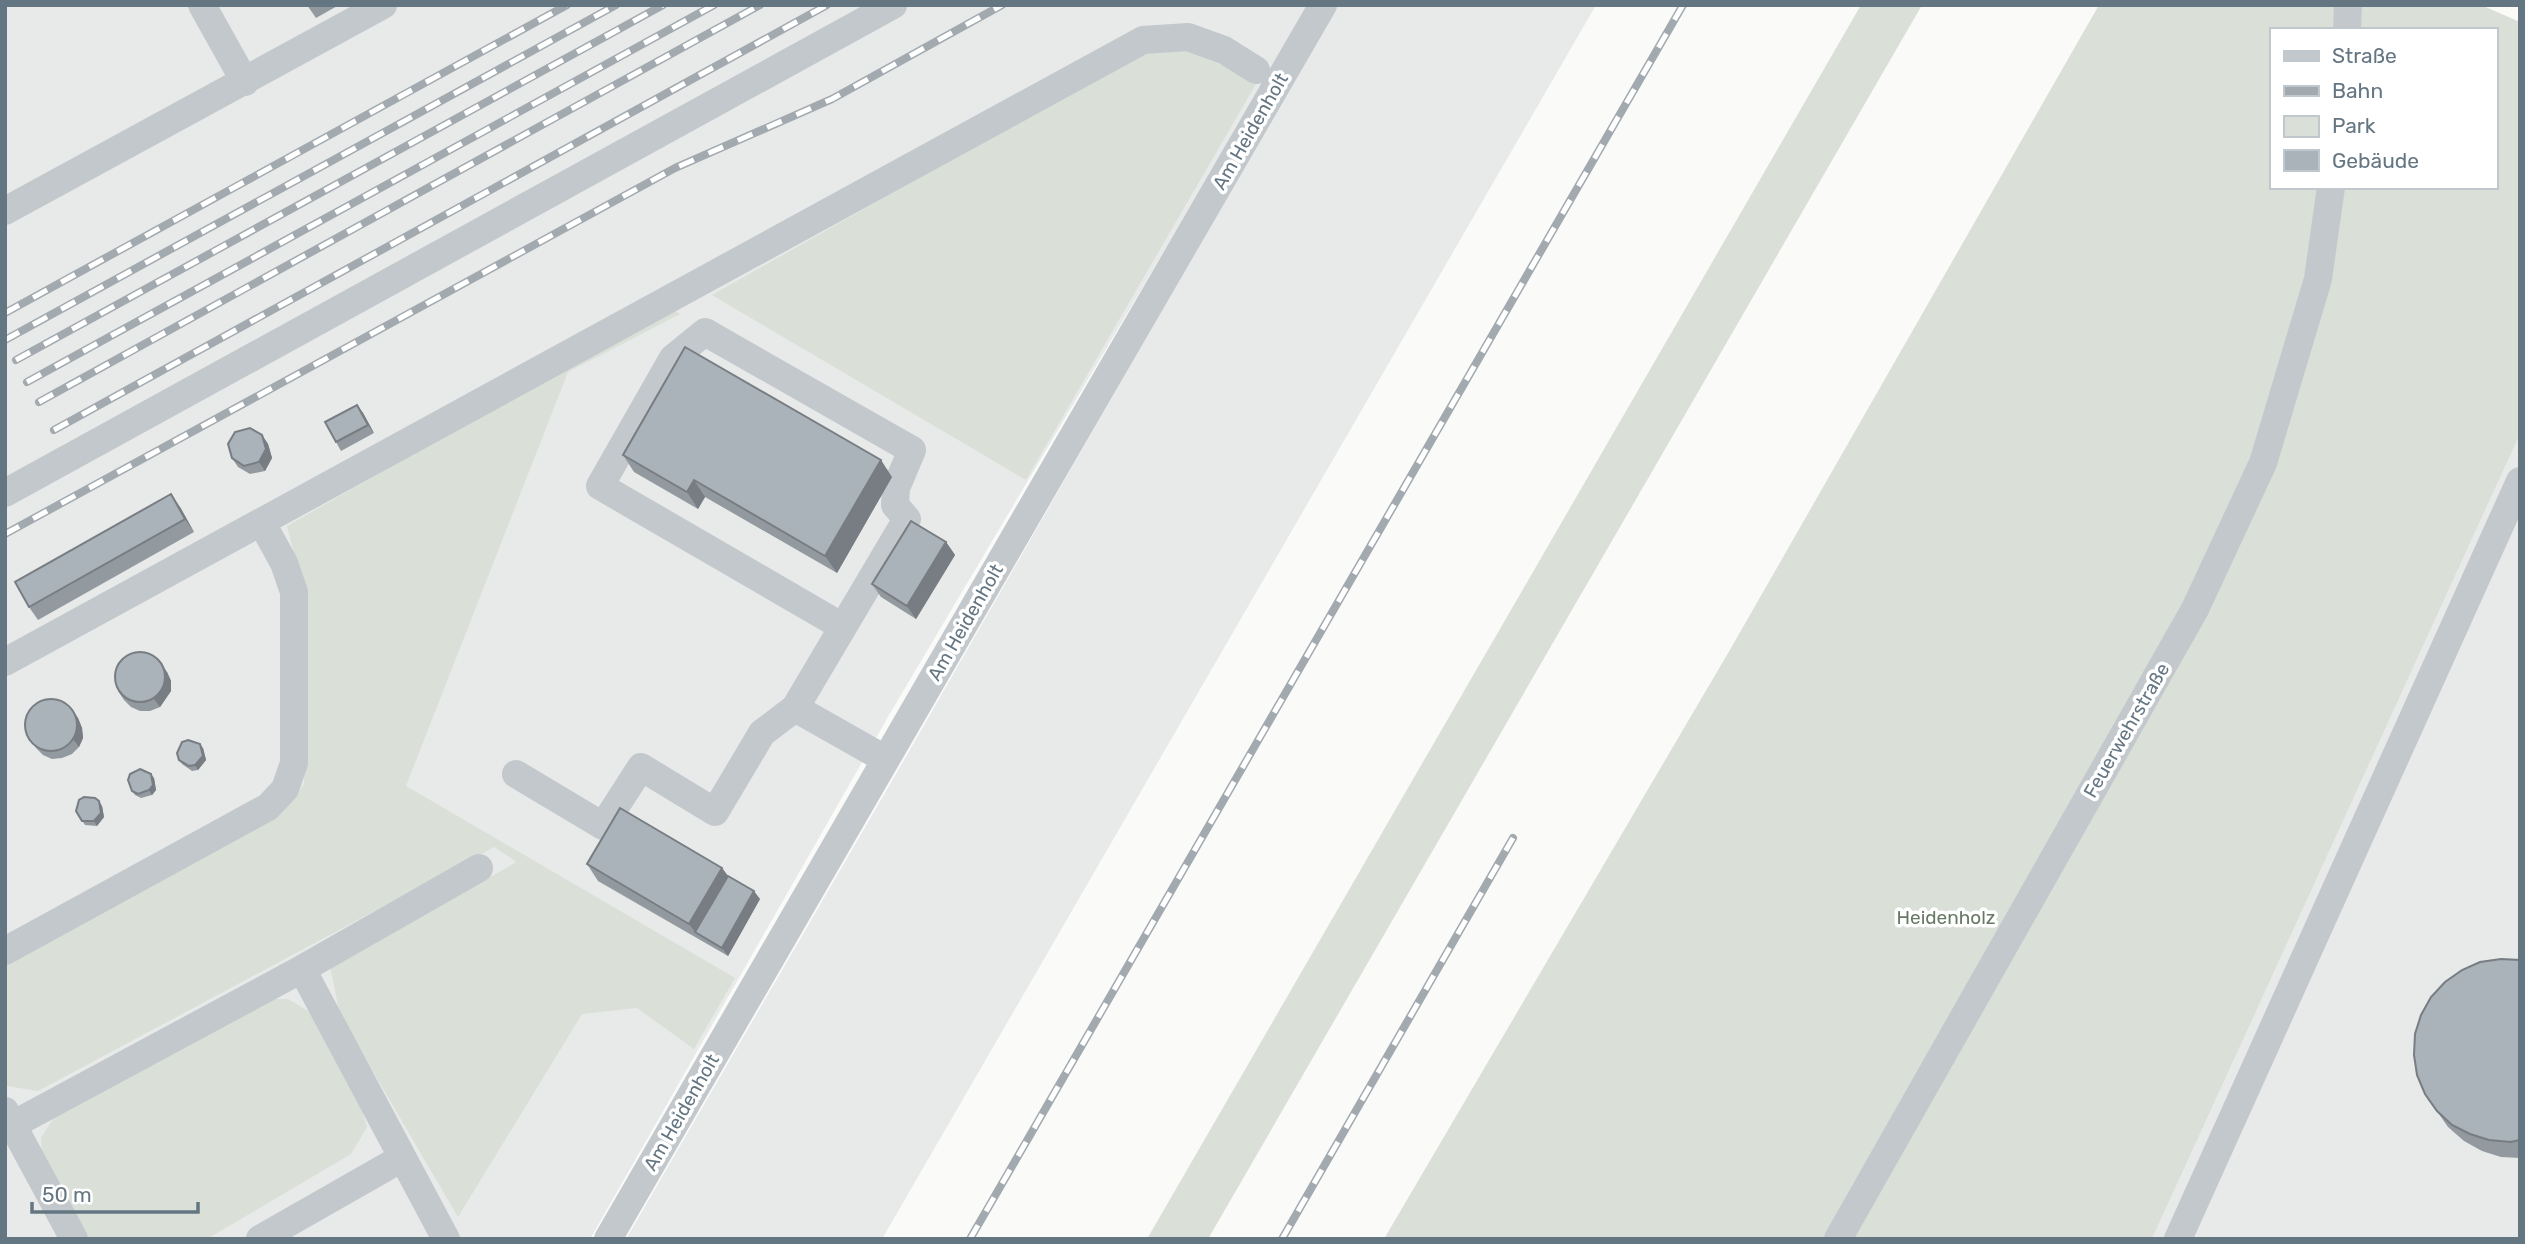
<svg xmlns="http://www.w3.org/2000/svg" width="2525" height="1244" viewBox="0 0 2525 1244" font-family="Rubik,sans-serif">
<style>
.built{fill:#e8e9e9}
.green{fill:#dadfd7;fill-rule:evenodd}
.lines{fill:none;stroke-linecap:round;stroke-linejoin:round}
.minor{stroke:#c3c8cc;stroke-width:28}
.rail-casing{stroke:#a2aab0;stroke-width:8}
.rail{stroke:#fff;stroke-width:5;stroke-dasharray:16;stroke-linecap:butt}
.wall{fill:#929a9f}
.shaded-wall{fill:#777d82}
.building{fill:#aab3b9;stroke:#777d82;stroke-width:2}
.labels{text-anchor:middle;stroke-width:7;stroke-linejoin:round;paint-order:stroke}
.street-label{font-size:19px;fill:#657683;stroke:#fff}
.park-label{font-size:19px;fill:#687a64;stroke:#fff}
</style>
<rect width="100%" height="100%" fill="#fafaf8"/>
<g class="built">
<path d="M5,5H1310L889,715L590,1239H5Z"/>
<path d="M1337,5H1596L882,1239H626L900,767Z"/>
<path d="M2520,434V1239H2152Z"/>
</g>
<g class="green">
<path d="M1861,5H1922L1208,1239H1147Z"/>
<path d="M2099,5H2481L2520,22V434L2152,1239H1384L1731,648ZM2271,30H2495V187H2271Z"/>
<path d="M1149,48L1194,50L1256,84L1026,480L712,295Z"/>
<path d="M670,308L680,314L568,372L406,786L735,978L694,1049L637,1008L582,1014L458,1217L340,1015L330,966L517,862L494,847L38,1091L7,1086L5,961L282,813L304,784V591L287,526Z"/>
<path d="M264,999H288L315,1015L361,1106L367,1127L351,1154L207,1239H89L42,1163L41,1138L53,1119Z"/>
</g>
<g class="lines">
<g class="minor">
<path d="M202,5L245,82"/>
<path d="M2347,30L2348,5"/>
<path d="M5,211L383,5"/>
<path d="M5,493L893,5"/>
<path d="M5,662L1143,40L1188,37L1224,50L1256,70"/>
<path d="M795,708L907,519L895,505L896,488L912,450L705,332L673,358L600,486L843,627"/>
<path d="M516,774L603,826L641,767L715,812L762,733L795,708L885,759"/>
<path d="M5,951L268,807L285,789L294,763V592L284,563L262,523"/>
<path d="M302,969L446,1239"/>
<path d="M5,1111L74,1239"/>
<path d="M5,1129L302,969L479,868"/>
<path d="M260,1239L402,1158"/>
<path d="M608,1239L1323,5"/>
<path d="M1838,1239L2195,609L2263,463L2318,279L2331,187"/>
<path d="M2178,1239L2520,481"/>
</g>
<defs>
<g id="rail">
<path d="M5,313L567,5"/>
<path d="M5,340L616,5"/>
<path d="M16,360L663,5"/>
<path d="M27,382L714,5"/>
<path d="M39,402L760,5"/>
<path d="M54,430L827,5"/>
<path d="M5,534L675,168L832,99L1002,5"/>
<path d="M970,1239L1683,5"/>
<path d="M1282,1239L1513,838"/>
</g>
</defs>
<use href="#rail" class="rail-casing"/>
<use href="#rail" class="rail"/>
</g>
<g class="wall">
<path d="M307,5H339L316,18Z"/>
<path d="M357,405L363,413L374,433L341,451L336,442Z"/>
<path d="M262,435L268,444L272,458L265,471L250,474L238,467L232,458Z"/>
<path d="M623,455L892,477L837,573L705,497L698,509L634,472Z"/>
<path d="M180,507L194,532L38,620L29,607Z"/>
<path d="M946,542L955,555L916,619L881,597L872,584Z"/>
<path d="M167,672L171,681V691L160,707L150,711H140L131,707L124,700L118,691Z"/>
<path d="M72,710L78,718L82,728L83,738L79,747L72,754L62,758L52,759L43,755L36,748L30,739Z"/>
<path d="M203,748L206,760L198,770L192,771L182,764L179,760Z"/>
<path d="M154,778L156,790L152,795L141,798L135,795L132,791Z"/>
<path d="M102,806L104,817L97,826L85,825L76,811Z"/>
<path d="M587,864L722,868L728,876L760,899L728,956L598,881Z"/>
<path d="M2520,960V1158L2501,1157L2482,1151L2464,1141L2448,1127L2425,1094Z"/>
</g>
<g class="shaded-wall">
<path d="M357,405L363,413L374,433L368,425Z"/>
<path d="M262,435L268,444L272,458L265,471L259,462Z"/>
<path d="M881,460L892,477L837,573L825,556Z"/>
<path d="M694,480L705,497L698,509L687,492Z"/>
<path d="M171,494L180,507L194,532L185,519Z"/>
<path d="M946,542L955,555L916,619L907,606Z"/>
<path d="M161,663L167,672L171,681V691L160,707L154,699Z"/>
<path d="M72,710L78,718L82,728L83,738L79,747L73,739Z"/>
<path d="M200,744L203,748L206,760L198,770L195,765Z"/>
<path d="M151,774L154,778L156,790L152,795L149,790Z"/>
<path d="M99,801L102,806L104,817L97,826L94,821Z"/>
<path d="M722,868L734,884L695,932L689,924Z"/>
<path d="M754,891L760,899L728,956L722,948Z"/>
</g>
<g class="building">
<path d="M685,347L881,460L825,556L694,480L687,492L623,455Z"/>
<path d="M357,405L368,425L336,442L325,422Z"/>
<path d="M250,428L262,435L266,449L259,462L244,466L232,458L228,444L235,432Z"/>
<path d="M171,494L185,519L29,607L15,582Z"/>
<path d="M911,521L946,542L907,606L872,584Z"/>
<circle cx="140" cy="677" r="25"/>
<circle cx="51" cy="725" r="26"/>
<path d="M188,740L200,744L203,756L195,765L189,766L179,760L177,753L182,742Z"/>
<path d="M140,769L151,774L153,785L149,790L138,794L132,791L128,780L130,774Z"/>
<path d="M84,797L95,798L99,801L101,813L94,821H82L76,811L79,800Z"/>
<path d="M620,808L722,868L689,924L587,864Z"/>
<path d="M728,876L754,891L722,948L695,932Z"/>
<path d="M2501,959L2520,960V1140L2510,1142L2489,1140L2470,1134L2452,1125L2437,1111L2425,1094L2417,1075L2414,1055L2415,1034L2421,1015L2431,997L2445,982L2462,970L2480,962Z"/>
</g>
<g class="labels">
<g class="street-label">
<text transform="translate(1250 131) rotate(-60)" y="7">Am Heidenholt</text>
<text transform="translate(965 622) rotate(-60)" y="7">Am Heidenholt</text>
<text transform="translate(2126 730) rotate(-60)" y="7">Feuerwehrstraße</text>
<text transform="translate(681 1112) rotate(-60)" y="7">Am Heidenholt</text>
</g>
<g class="park-label">
<text x="1946" y="924">Heidenholz</text>
</g>
</g>
<rect width="2525" height="1244" fill="none" stroke="#657683" stroke-width="14"/>
<rect x="2270" y="28" width="228" height="161" fill="#ffffff" stroke="#c1c8cd" stroke-width="2"/>
<rect x="2284" y="51" width="35" height="10" fill="#c3c8cc" stroke="#c1c8cd" stroke-width="2"/>
<text x="2332" y="63" font-size="21" fill="#657683">Straße</text>
<rect x="2284" y="86" width="35" height="10" fill="#a2aab0" stroke="#c1c8cd" stroke-width="2"/>
<text x="2332" y="98" font-size="21" fill="#657683">Bahn</text>
<rect x="2284" y="116" width="35" height="21" fill="#dadfd7" stroke="#c1c8cd" stroke-width="2"/>
<text x="2332" y="133" font-size="21" fill="#657683">Park</text>
<rect x="2284" y="150" width="35" height="21" fill="#aab3b9" stroke="#c1c8cd" stroke-width="2"/>
<text x="2332" y="168" font-size="21" fill="#657683">Gebäude</text>
<path d="M32 1202v10h166v-10" fill="none" stroke="#657683" stroke-width="3.5"/>
<text x="42" y="1202" font-size="21" fill="#657683" stroke="#ffffff" stroke-width="5" paint-order="stroke">50 m</text>
</svg>
